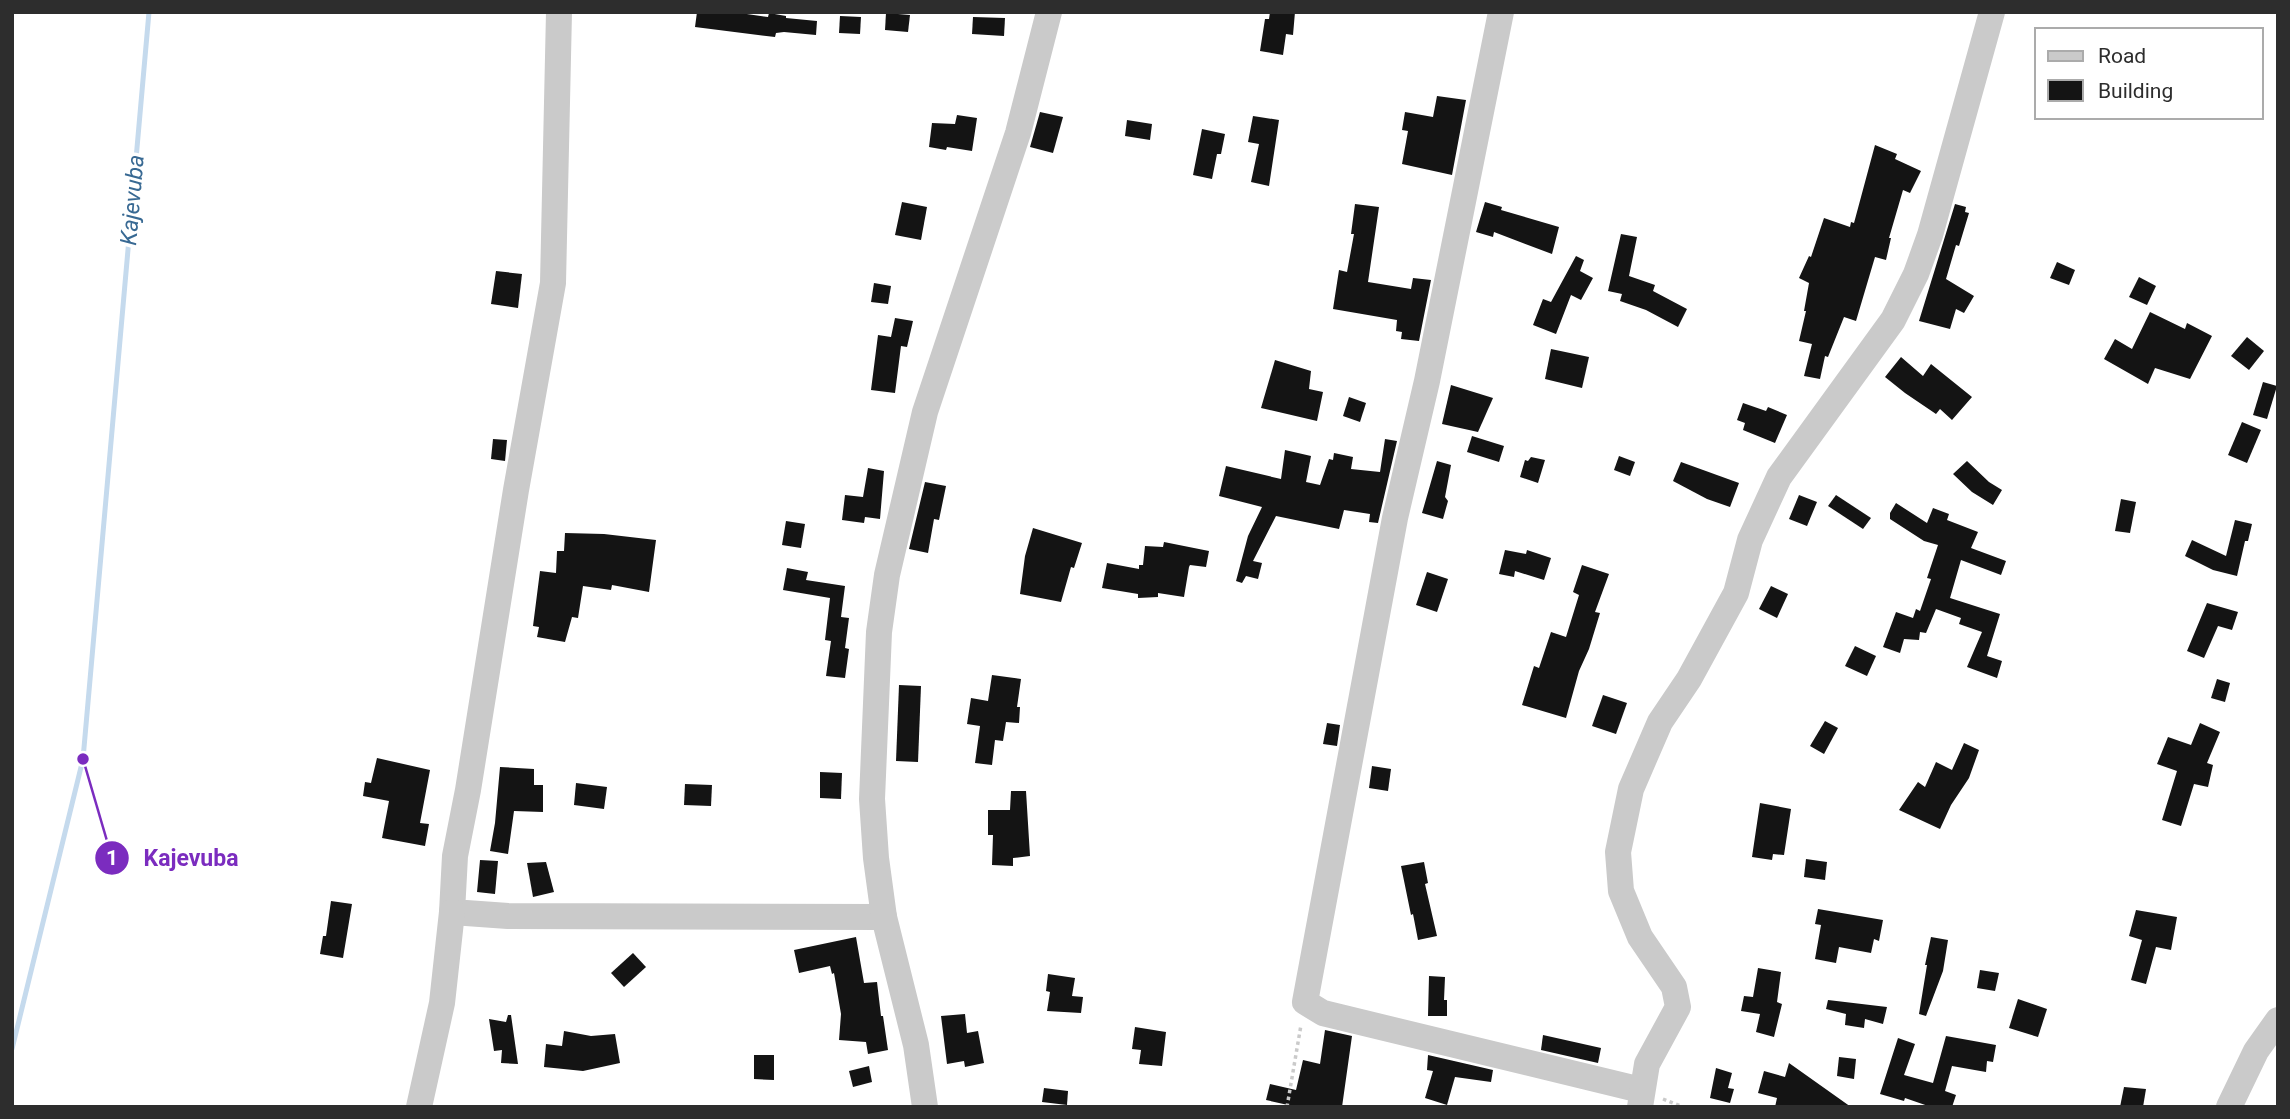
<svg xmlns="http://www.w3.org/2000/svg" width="2290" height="1119" viewBox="0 0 2290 1119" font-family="Roboto,sans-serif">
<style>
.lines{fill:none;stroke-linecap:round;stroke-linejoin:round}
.stream{stroke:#c5daed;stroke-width:5}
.building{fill:#141414}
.path{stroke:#cacaca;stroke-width:3.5;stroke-dasharray:3.5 3.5;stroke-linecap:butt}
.minor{stroke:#cacaca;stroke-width:26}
.labels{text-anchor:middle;stroke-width:7;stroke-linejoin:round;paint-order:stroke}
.water-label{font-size:23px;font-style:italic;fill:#386993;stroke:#fff}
.leader{fill:none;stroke:#7b2cbf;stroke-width:2.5}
.callout-dot{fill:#7b2cbf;stroke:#fff;stroke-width:2.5}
.mark-label{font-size:21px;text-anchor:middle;font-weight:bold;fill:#fff}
.callout-label{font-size:23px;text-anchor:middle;font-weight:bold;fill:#7b2cbf;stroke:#fff;stroke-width:7;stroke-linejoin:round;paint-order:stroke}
</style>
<rect width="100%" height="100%" fill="#fff"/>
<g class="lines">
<path class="stream" d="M12,1049L83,759L149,12"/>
</g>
<g class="building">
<path d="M697,12H733L768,17L769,13L786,16V18L817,21L816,35L784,32L776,33L775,37L695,27Z"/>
<path d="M1270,12H1295L1293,35L1286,34L1283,55L1260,51L1265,19H1269Z"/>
<path d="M886,13L910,15L908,32L885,30Z"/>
<path d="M840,16L861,17L860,34L839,33Z"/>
<path d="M973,17L1005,18L1004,36L972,34Z"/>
<path d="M1437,96L1466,100L1452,175L1402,164L1408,131L1402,130L1405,112L1433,117Z"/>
<path d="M1040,112L1063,117L1053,153L1030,147Z"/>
<path d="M957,115L977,118L972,151L947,147L946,150L929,147L932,123L955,124Z"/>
<path d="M1253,116L1279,120L1269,186L1251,182L1259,144L1248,142Z"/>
<path d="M1127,120L1152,124L1150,140L1125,136Z"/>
<path d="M1202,129L1225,134L1221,154H1217L1212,179L1193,175Z"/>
<path d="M1875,145L1897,154L1895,159L1921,171L1910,193L1903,190L1889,238H1891L1886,260L1875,257L1856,321L1844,317L1828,357L1825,356L1820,379L1804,376L1812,344L1799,341L1806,311H1804L1809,283L1799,278L1809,256L1811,257L1824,218L1850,227L1851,222L1854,223Z"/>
<path d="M902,202L927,207L921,240L895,235Z"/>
<path d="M1485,202L1502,207L1501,210L1559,227L1552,254L1494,232L1493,237L1476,232Z"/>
<path d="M1355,204L1379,207L1368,282L1411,289L1413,278L1431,280L1419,341L1401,339L1402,332L1396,331L1397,320L1333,309L1339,270L1347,272L1354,234H1351Z"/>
<path d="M1955,204L1966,207L1965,212L1969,213L1959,246L1956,245L1946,279L1974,296L1964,313L1956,309L1950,329L1919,321Z"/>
<path d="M1621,234L1637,237L1629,276L1655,285L1653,291L1687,309L1678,327L1646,310L1620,301L1622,294L1608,291Z"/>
<path d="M1576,256L1584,260L1580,271L1593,278L1581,300L1571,295L1556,334L1533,325L1543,299L1551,302Z"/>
<path d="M2057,262L2075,270L2069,285L2050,278Z"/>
<path d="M496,271L522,274L518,308L491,304Z"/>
<path d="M2139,277L2156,286L2147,305L2129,297Z"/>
<path d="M874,283L891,286L888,304L871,302Z"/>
<path d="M2150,312L2185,329L2187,323L2212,336L2190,379L2155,368L2148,384L2104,359L2115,339L2132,349Z"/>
<path d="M895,318L913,321L907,347L901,346L895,393L871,390L878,335L891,337Z"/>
<path d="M2247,337L2264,351L2249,370L2231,356Z"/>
<path d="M1551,349L1589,357L1582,388L1545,379Z"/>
<path d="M1901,357L1923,376L1931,364L1972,397L1952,420L1940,409L1936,414L1905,393L1885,377Z"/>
<path d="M1275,360L1311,371L1309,389L1323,392L1317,421L1261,408Z"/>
<path d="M2263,382L2277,386L2267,419L2253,415Z"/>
<path d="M1451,385L1493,398L1478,432L1442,424Z"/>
<path d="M1349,397L1366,403L1360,422L1343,416Z"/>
<path d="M1743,403L1766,411L1768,407L1787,415L1775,443L1743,430L1745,423L1737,420Z"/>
<path d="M2242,422L2261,430L2247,463L2228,455Z"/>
<path d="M1472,436L1504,446L1499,462L1467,452Z"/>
<path d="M493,439L507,440L505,461L491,459Z"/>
<path d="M1385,439L1397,441L1378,523L1369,522L1370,514L1344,510L1339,529L1276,516L1253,561L1262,563L1258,579L1246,576L1242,583L1236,581L1248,536L1262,507L1219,496L1226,466L1281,479L1285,450L1311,456L1306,482L1320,485L1329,459L1333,460L1334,453L1353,457L1351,469L1380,472Z"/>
<path d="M1619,456L1635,462L1630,476L1614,470Z"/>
<path d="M1531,457L1545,460L1538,483L1520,477L1525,460L1528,461Z"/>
<path d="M1437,461L1451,465L1445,497L1448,501L1443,519L1422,513Z"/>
<path d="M1967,461L1989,482L2002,490L1993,505L1972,492L1953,474Z"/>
<path d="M1681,462L1739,483L1730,507L1707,499L1673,481Z"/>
<path d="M868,468L884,471L880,519L865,517L864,523L842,520L845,495L863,497Z"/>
<path d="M925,482L946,486L939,520L934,519L928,553L909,549Z"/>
<path d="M1799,495L1817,502L1807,526L1789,519Z"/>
<path d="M1836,495L1871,518L1863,529L1828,506Z"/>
<path d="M2121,499L2136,502L2130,533L2115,531Z"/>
<path d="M1896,503L1927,523L1933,508L1949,514L1947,520L1978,532L1971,548L2006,561L2001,575L1961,560L1950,598L2000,614L1987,656L2002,661L1997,678L1967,667L1982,632L1959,624L1961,618L1936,609L1926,633L1920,632L1919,640L1904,639L1900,653L1883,647L1896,612L1913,618L1916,609L1920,611L1931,579L1927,578L1938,545L1924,541L1890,519V513Z"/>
<path d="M2235,520L2252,524L2248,541H2245L2237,576L2213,570L2185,556L2192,540L2226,556Z"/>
<path d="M786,521L805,524L801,548L782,545Z"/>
<path d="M1033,528L1082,543L1074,568L1071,567L1061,602L1020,594L1025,556Z"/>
<path d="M565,533L604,534L656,540L649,592L612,585L611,590L583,586L578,618L572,617L565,642L537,637L539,627L533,626L540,571L556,573L557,551H564Z"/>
<path d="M1164,542L1209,551L1206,567L1190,565L1189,567L1184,597L1158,593V597L1138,598V594L1102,588L1107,563L1139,569V565H1143L1145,546L1163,547Z"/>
<path d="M1505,550L1526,554L1527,550L1551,558L1544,580L1515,571L1514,577L1499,574Z"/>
<path d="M1582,565L1609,574L1595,612L1600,613L1589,649L1579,671L1566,718L1522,705L1534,666L1539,668L1551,632L1566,637L1579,595L1573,592Z"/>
<path d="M787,568L808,572L806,580L845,586L841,617L849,618L845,648L849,649L845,678L826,676L831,641L825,640L830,598L783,590Z"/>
<path d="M1427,572L1448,579L1437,612L1416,605Z"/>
<path d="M1771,586L1788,594L1777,618L1759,609Z"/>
<path d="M2207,603L2238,612L2232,630L2218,626L2204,658L2187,651Z"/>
<path d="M1855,646L1876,656L1867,676L1845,666Z"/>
<path d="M992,675L1021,679L1017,707H1020L1019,723L1006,722L1003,741L995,740L992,765L975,763L980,726L967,724L971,698L988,701Z"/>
<path d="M2217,679L2230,683L2225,702L2211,698Z"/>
<path d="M899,685L921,686L918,762L896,761Z"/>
<path d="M1603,695L1627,703L1616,734L1592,726Z"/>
<path d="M1825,721L1838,728L1824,754L1810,746Z"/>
<path d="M1327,723L1340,725L1337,746L1323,744Z"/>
<path d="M2200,723L2220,732L2207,763L2213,765L2208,787L2194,784L2181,826L2162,820L2177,771L2157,764L2168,737L2191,745Z"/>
<path d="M1964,743L1979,750L1969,778L1951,805L1940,829L1899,810L1918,782L1925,787L1936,762L1952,770Z"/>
<path d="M377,758L430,770L420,823L429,824L425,846L382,838L389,801L363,796L365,782L371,783Z"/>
<path d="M1372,766L1391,769L1388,791L1369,788Z"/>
<path d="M500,767L534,769V785H543V812L514,811L508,854L490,851L495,823Z"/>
<path d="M820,772L842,773L841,799L820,798Z"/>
<path d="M576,783L607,787L604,809L574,805Z"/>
<path d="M685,784L712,785L711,806L684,805Z"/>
<path d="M1011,791H1026L1030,856L1013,858V866L992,865L993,835H988V810H1010Z"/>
<path d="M1760,803L1791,809L1784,855L1773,854L1772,860L1752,857Z"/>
<path d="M1806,859L1827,862L1825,880L1804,877Z"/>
<path d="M480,860L498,861L495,894L477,892Z"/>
<path d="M546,862L554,892L533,897L527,863Z"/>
<path d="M1424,862L1428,883L1425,884L1437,936L1418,940L1413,914L1411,915L1401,866Z"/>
<path d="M331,901L352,904L343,958L320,954L323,936H326Z"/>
<path d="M1818,909L1883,920L1879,941L1874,939L1871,953L1839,947L1836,963L1815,959L1821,925L1815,924Z"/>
<path d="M2136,910L2177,917L2171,950L2156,947L2146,984L2131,980L2142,940L2129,936Z"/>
<path d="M856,937L864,983L877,982L881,1016H883L888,1050L868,1054L866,1042L839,1040L841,1014L834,973L832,974L830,966L799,973L794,950Z"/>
<path d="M1931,937L1948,940L1943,971L1926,1016L1919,1014L1927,965H1925Z"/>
<path d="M633,953L646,967L624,987L611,973Z"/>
<path d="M1758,968L1781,972L1777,1002L1782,1004L1774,1037L1756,1032L1760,1014L1741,1011L1744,996L1753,997Z"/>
<path d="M1980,970L1999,973L1995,991L1977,988Z"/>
<path d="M1048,974L1075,978L1072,996L1083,997L1081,1013L1047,1011L1050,992L1046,991Z"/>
<path d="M1429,976L1445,977L1444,1000H1447V1016H1428Z"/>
<path d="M2018,999L2047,1009L2038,1037L2009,1028Z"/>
<path d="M1828,1000L1887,1007L1883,1024L1865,1019L1864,1028L1845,1025L1846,1014L1826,1009Z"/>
<path d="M965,1014L967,1033L978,1031L984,1063L965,1067L964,1061L947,1064L941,1016Z"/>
<path d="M508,1015H511L518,1064L501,1063L502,1050L494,1051L489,1019L506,1022Z"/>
<path d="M1135,1027L1166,1032L1162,1066L1139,1064L1141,1050L1132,1049Z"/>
<path d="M1325,1030L1352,1036L1342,1107H1297L1266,1100L1270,1084L1296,1090L1303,1060L1320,1064Z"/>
<path d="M564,1031L591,1036L615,1034L620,1063L583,1071L544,1067L546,1044L562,1046Z"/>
<path d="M1543,1035L1601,1048L1598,1063L1541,1050Z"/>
<path d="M1946,1036L1996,1045L1993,1062L1987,1061L1986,1072L1952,1066L1945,1091L1956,1095L1952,1107H1931L1905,1098L1904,1101L1880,1094L1898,1038L1915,1044L1904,1075L1933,1083Z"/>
<path d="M754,1055H774V1080L754,1079Z"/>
<path d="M1428,1055L1493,1070L1491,1082L1455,1077L1447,1105L1425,1098L1433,1071L1427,1070Z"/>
<path d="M1839,1057L1856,1059L1854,1079L1837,1076Z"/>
<path d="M1789,1063L1851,1107H1775L1777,1098L1758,1093L1764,1071L1785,1077Z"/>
<path d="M869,1066L872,1082L853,1087L849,1071Z"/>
<path d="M1716,1068L1732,1073L1728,1088L1734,1089L1730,1103L1710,1098Z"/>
<path d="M2124,1087L2146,1089L2143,1107H2120Z"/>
<path d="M1044,1088L1068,1091L1067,1105L1042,1102Z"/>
</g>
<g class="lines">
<g class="path">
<path d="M1663,1099L1683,1107"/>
<path d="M1287,1107L1301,1025"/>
</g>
<g class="minor">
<path d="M559,12L553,283L516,490L468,790L455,856L452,912L508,916L884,917"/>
<path d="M1501,12L1427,381L1395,518L1305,1002L1323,1013L1641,1090"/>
<path d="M419,1107L442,1003L452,912"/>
<path d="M925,1107L916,1045L884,917L876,858L872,799L879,632L887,575L925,412L1018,133L1049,12"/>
<path d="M1640,1107L1647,1064L1678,1007L1674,987L1640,937L1621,891L1618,852L1631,789L1660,722L1689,679L1736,593L1750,540L1779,477L1893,320L1916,274L1930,235L1992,12"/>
<path d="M2229,1107L2256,1051L2278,1020"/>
</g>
</g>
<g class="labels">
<g class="water-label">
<text transform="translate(132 200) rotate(-85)" y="8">Kajevuba</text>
</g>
</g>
<path class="leader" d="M83 759L112 858"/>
<g class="callout-dot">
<circle cx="83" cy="759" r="7"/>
<circle cx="112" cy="858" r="18"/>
</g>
<g class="mark-label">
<text x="112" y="865">1</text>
</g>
<g class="callout-label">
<text x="191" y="866">Kajevuba</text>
</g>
<rect width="2290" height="1119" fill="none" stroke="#2d2d2d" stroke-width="28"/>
<rect x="2035" y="28" width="228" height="91" fill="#ffffff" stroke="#ababab" stroke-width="2"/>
<rect x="2048" y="51" width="35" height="10" fill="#cacaca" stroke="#ababab" stroke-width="2"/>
<text x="2098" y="63" font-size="21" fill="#2d2d2d">Road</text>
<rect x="2048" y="80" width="35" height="21" fill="#141414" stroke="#ababab" stroke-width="2"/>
<text x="2098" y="98" font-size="21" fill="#2d2d2d">Building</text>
</svg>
